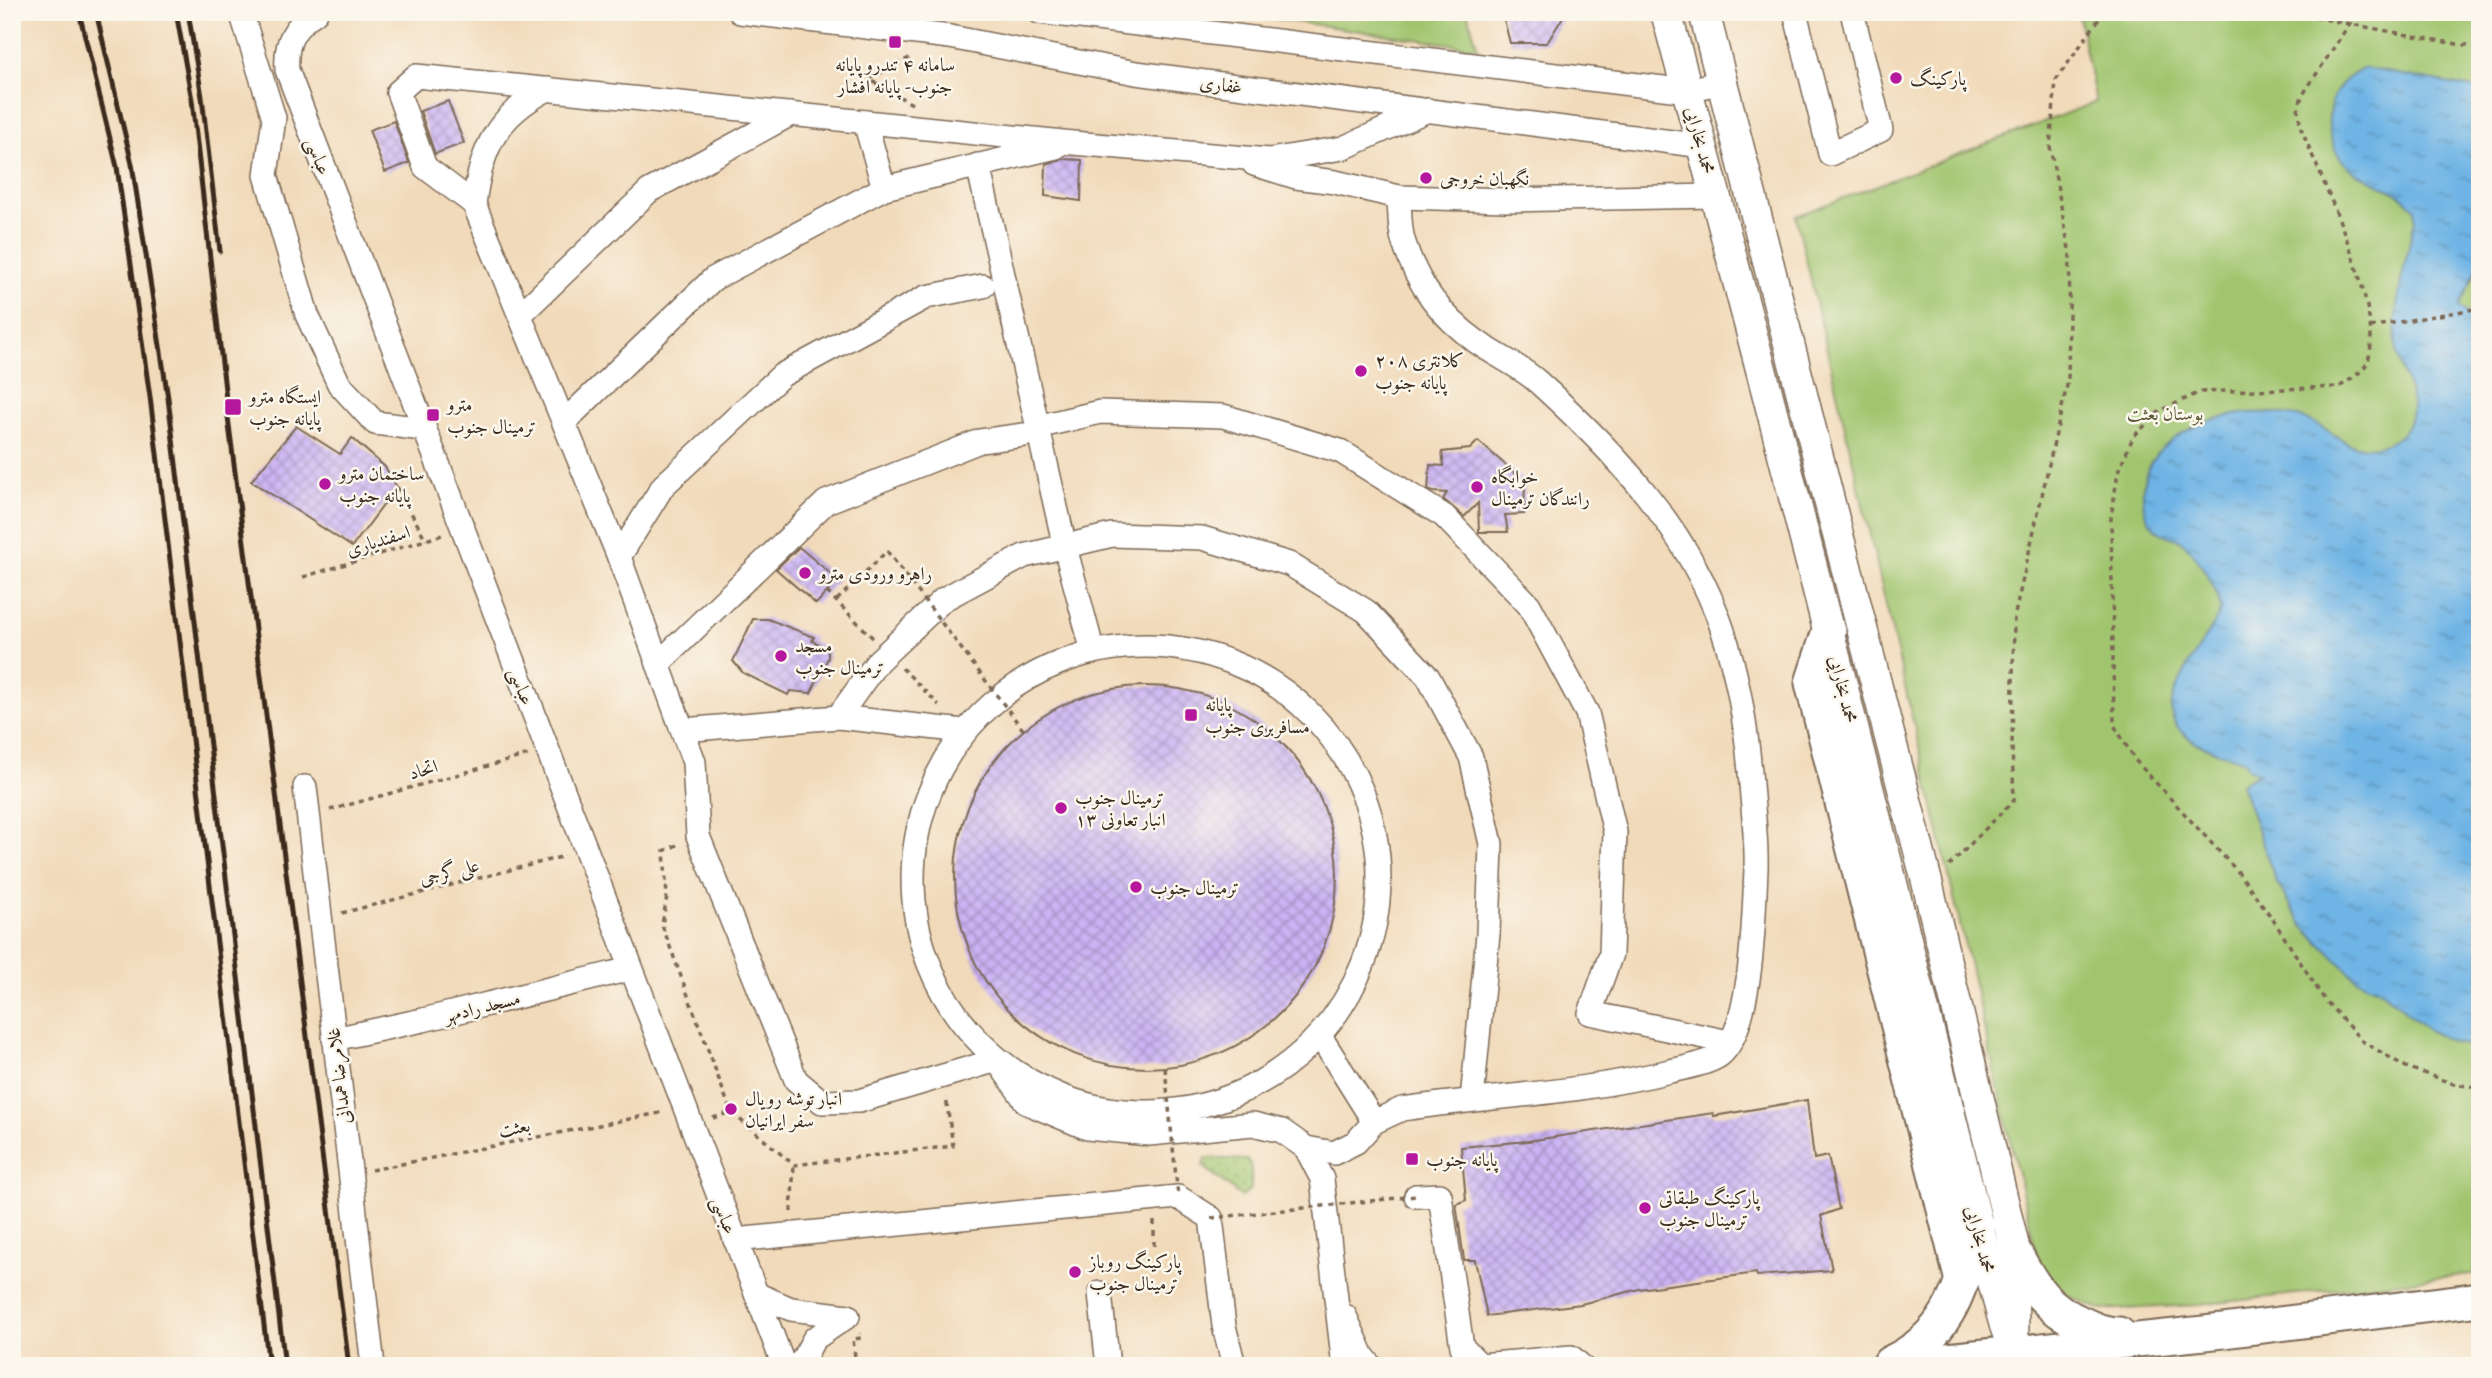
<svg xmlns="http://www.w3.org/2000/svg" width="2492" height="1378" viewBox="0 0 2492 1378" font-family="Alegreya,Amiri,serif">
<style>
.grass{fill:url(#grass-dots);stroke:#6e7846;stroke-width:2}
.green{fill:#a1c56e;stroke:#6e7846;stroke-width:2}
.water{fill:url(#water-ripples);stroke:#546f82;stroke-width:2}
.building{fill:url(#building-cross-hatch)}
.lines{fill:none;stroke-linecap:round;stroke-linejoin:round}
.minor-casing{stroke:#7b6855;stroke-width:26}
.major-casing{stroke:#7b6855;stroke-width:33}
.highway-casing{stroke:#7b6855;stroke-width:37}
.path{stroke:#7b6855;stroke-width:3.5;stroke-dasharray:5 5;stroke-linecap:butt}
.minor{stroke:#fff;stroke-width:23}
.major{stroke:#fff;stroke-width:30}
.highway{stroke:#fff;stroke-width:33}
.rail{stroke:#3b2a1e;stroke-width:5}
.path-bridge{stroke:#7b6855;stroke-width:3.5;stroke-dasharray:5 5;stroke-linecap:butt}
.poi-dot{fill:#b5179e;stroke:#fbf7ec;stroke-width:2.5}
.labels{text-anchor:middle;stroke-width:5;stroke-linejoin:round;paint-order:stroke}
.poi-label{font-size:19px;fill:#3b2a1e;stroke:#fbf7ec;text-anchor:start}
.street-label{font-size:19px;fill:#3b2a1e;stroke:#fbf7ec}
.park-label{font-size:19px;fill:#5a5836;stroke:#fbf7ec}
</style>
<defs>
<pattern id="grass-dots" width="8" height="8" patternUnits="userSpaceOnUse" patternTransform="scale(1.75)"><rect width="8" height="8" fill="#a1c56e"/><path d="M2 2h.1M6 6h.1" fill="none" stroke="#84a05a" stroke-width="1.8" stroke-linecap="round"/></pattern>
<pattern id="water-ripples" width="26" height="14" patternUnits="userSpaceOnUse" patternTransform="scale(1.75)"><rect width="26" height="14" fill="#6eb4e5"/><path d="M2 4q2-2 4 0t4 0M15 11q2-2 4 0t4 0" fill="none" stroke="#5c93b9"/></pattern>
<pattern id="building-cross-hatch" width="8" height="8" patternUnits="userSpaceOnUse" patternTransform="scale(1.75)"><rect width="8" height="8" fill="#cbb3f4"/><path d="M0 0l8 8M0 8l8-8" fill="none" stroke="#a692c5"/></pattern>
</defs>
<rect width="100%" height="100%" fill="#fbf7ec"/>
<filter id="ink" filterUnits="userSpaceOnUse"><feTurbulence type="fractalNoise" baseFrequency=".0143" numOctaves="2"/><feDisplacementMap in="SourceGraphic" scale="14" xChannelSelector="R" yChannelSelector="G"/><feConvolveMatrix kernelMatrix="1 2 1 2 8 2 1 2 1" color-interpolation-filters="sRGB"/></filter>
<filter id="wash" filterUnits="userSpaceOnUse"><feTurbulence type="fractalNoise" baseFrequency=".00686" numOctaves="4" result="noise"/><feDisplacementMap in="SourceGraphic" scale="28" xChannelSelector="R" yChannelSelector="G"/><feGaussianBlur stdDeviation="1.57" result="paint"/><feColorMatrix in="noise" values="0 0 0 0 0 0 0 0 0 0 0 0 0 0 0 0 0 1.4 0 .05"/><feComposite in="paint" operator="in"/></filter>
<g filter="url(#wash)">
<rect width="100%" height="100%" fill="#f1daba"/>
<path class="grass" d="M1206,1158L1247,1160L1251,1165V1189L1242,1197L1203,1166Z"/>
<g class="green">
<path d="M1228,12H1467L1478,48Z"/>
<path d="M2078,12H2480V1273L2199,1305L2101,1310L2052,1289L2043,1282L1796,216L2096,102Z"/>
</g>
<path class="water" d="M2364,68L2480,89V263L2459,307L2472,318L2480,333V1049L2453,1042L2428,1030L2380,990L2356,979L2303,926L2276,881L2241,784L2259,773L2249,769L2244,760C2215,752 2162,739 2173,698C2175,689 2182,678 2186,669C2193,654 2218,623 2220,610C2222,594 2194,551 2182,542C2175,537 2164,536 2158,531C2136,514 2140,474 2157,454C2192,415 2261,403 2310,421C2326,427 2340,442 2356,446C2373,449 2393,445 2404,431C2424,406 2401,377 2397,351C2391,309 2406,261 2415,220V209C2398,187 2370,184 2350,168C2324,148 2321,102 2346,80C2351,75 2358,72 2364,68Z"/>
<g id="blocks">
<g class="building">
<path d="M1502,12H1566L1547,43H1510Z"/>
<path d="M448,101L464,143L435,154L420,111Z"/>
<path d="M394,121L409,163L385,172L369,130Z"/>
<path d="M1062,159L1082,160L1081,201L1045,196L1046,164Z"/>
<path d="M296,426L340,454L352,438L385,467L397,487L352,547L251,481Z"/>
<path d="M1478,441L1525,482L1524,514L1505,515L1508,532H1479L1478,503L1464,517L1443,499L1447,493L1433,492L1428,490L1430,465L1444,466L1442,452L1470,449Z"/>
<path d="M799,547L838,580L816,604L776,569Z"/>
<path d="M753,619H768L814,637L812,641L828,648V658L811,693L790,691L788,695L743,673L733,661Z"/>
<circle cx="1146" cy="877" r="191"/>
<path d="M1807,1100L1814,1159L1828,1156L1839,1209L1821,1216L1832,1270L1757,1276L1756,1273L1639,1289L1581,1304L1487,1316L1475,1260H1464L1456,1204L1466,1200L1461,1147L1528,1141L1713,1113L1714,1116Z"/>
</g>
</g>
</g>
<g filter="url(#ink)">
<use href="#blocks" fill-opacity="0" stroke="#7b6855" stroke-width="2"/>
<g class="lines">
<defs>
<g id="minor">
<path d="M241,12L274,118L266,175L307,315L339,384L375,423L423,429"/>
<path d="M316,12C293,27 285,42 287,70L784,1366"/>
<path d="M740,12L950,37L1136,73L1703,146"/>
<path d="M1039,12L1688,91L1722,81"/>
<path d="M1795,12L1830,154L1881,130L1852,12"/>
<path d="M865,122L884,188"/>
<path d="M1254,164L1296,177L1335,182L1399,197L1506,200L1716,196"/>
<path d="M978,165L1065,547L1093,652"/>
<path d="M474,204C481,148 497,115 548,89"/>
<path d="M521,314L649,191L791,114"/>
<path d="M564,422L713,279L884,188L1056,147"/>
<path d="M1037,427L1100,412L1223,416L1340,451L1444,516L1529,605L1587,713L1615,832L1611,954L1590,1013L1729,1042"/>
<path d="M619,557L663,486L782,375L926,297L983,286"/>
<circle cx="1146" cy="879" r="233"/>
<path d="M658,664L826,502L980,441L1024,435"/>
<path d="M838,717L878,661L944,599L1024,556L1112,535L1202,538L1289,564L1366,611L1428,677L1471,757L1491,844L1488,934L1472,1100"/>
<path d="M683,730L838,717L964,731"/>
<path d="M305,787L373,1366"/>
<path d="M1320,1036L1374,1122"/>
<path d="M334,1039L423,1020L630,969"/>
<path d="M997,1060L859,1101L822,1102L796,1080L698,836L694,762L619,557L474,204L425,167L398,92L416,76L1073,143L1269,160L1343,148L1428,110"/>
<path d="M1003,1069L1027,1103L1087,1128L1149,1134L1253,1124L1282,1131L1306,1148L1322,1179L1344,1366"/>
<path d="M1306,1148L1334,1153L1356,1142L1374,1122L1402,1109C1491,1096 1583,1093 1670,1071C1684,1068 1710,1063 1720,1055C1753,1029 1754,910 1756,869C1757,841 1753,812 1751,784C1747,731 1739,678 1722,628C1689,530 1613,450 1538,382C1520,366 1497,356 1477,342C1441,316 1418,286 1404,243C1399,229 1400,212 1399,197"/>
<path d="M1416,1196L1440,1195L1462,1347L1480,1365L1571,1357L1581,1366"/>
<path d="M735,1240L1178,1197L1211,1218L1224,1326L1234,1366"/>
<path d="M2016,1257L2017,1342"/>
<path d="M1100,1293L1108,1366"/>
<path d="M756,1294L791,1309L848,1316L814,1339L799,1366"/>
<path d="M1345,1316L1363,1356L1371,1366"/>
</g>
<g id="major">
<path d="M1666,12C1776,416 1877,822 1978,1227L2005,1326L2020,1366"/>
<path d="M1704,12L1928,886L2016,1255"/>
</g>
<g id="highway">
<path d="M1829,631L1812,683L1962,1281"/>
<path d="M2016,1255C2034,1288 2047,1309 2083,1324C2096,1330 2105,1334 2119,1334"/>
<path d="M1890,1363C1952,1334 1960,1288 1978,1227"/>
<path d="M1889,1366L2223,1331L2480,1299"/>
</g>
</defs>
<use href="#minor" class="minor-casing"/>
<use href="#major" class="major-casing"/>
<use href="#highway" class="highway-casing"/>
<g class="path">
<path d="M2286,12L2462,45L2480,44"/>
<path d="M2350,12V23L2302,96L2298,110L2301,128C2320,177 2388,315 2367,363C2362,373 2348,381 2339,387L2200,392L2160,411L2133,437L2118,472L2111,517L2114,725L2135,760L2239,873L2272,918L2324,999L2362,1041L2406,1067L2454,1084L2480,1088"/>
<path d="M912,104L869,79L913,56"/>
<path d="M2370,327L2480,308"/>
<path d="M397,487L426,540"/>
<path d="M303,577L442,535"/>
<path d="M827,592L873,638"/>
<path d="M837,600L887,551"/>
<path d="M902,668L939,705"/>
<path d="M330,810L528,755"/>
<path d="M677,845L664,851L667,896L662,925L731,1112L794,1165L953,1146L946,1097"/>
<path d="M1949,866L2014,800L2012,747L2014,618L2068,381L2070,254L2050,147L2056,80L2104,12"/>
<path d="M342,913L565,856"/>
<path d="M713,1118L731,1112"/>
<path d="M371,1170L665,1112"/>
<path d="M791,1212L794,1165"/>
<path d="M1154,1221V1247"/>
<path d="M856,1366L853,1339L861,1338L860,1333"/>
</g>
<use href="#minor" class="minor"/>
<use href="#major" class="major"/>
<use href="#highway" class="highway"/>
<g class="rail">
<path d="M79,12L117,167L150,397L269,1366"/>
<path d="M96,12L132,164L168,398L285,1366"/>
<path d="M176,12L192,100L229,425L349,1366"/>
<path d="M188,12L202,97L220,251"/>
</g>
<g class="path-bridge">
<path d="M887,551L1024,731"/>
<path d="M1165,1068L1178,1197"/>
<path d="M1211,1218L1416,1196"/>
</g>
</g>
</g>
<g class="poi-dot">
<rect x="888" y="35" width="14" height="14" rx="3.5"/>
<circle cx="1896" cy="78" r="7"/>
<circle cx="1426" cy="178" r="7"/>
<circle cx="1361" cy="371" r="7"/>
<rect x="224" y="398" width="18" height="18" rx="3.5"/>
<rect x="426" y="408" width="14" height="14" rx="3.5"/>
<circle cx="325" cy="484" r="7"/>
<circle cx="1477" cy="487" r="7"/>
<circle cx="805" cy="573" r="7"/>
<circle cx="781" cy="656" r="7"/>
<rect x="1184" y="708" width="14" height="14" rx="3.5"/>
<circle cx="1061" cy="808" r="7"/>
<circle cx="1136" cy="887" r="7"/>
<circle cx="731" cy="1109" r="7"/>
<rect x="1405" y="1152" width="14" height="14" rx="3.5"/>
<circle cx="1645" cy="1208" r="7"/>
<circle cx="1075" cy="1272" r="7"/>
</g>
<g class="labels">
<g class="poi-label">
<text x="895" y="71" text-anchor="middle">سامانه ۴ تندرو پایانه<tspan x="895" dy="22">جنوب- پایانه افشار</tspan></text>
<text x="1910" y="85">پارکینگ</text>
<text x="1440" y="185">نگهبان خروجی</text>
<text x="1375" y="367">کلانتری ۲۰۸<tspan x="1375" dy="22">پایانه جنوب</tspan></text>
<text x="249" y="403">ایستگاه مترو<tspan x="249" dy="22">پایانه جنوب</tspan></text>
<text x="447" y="411">مترو<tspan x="447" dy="22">ترمینال جنوب</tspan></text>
<text x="339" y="480">ساختمان مترو<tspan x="339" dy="22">پایانه جنوب</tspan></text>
<text x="1491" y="483">خوابگاه<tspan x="1491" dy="22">رانندگان ترمینال</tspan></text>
<text x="819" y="580">راهرو ورودی مترو</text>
<text x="795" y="652">مسجد<tspan x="795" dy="22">ترمینال جنوب</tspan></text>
<text x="1205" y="711">پایانه<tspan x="1205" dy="22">مسافربری جنوب</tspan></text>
<text x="1075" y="804">ترمینال جنوب<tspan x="1075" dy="22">انبار تعاونی ۱۳</tspan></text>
<text x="1150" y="894">ترمینال جنوب</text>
<text x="745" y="1105">انبار توشه رویال<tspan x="745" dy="22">سفر ایرانیان</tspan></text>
<text x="1426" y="1166">پایانه جنوب</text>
<text x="1659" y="1204">پارکینگ طبقاتی<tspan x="1659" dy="22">ترمینال جنوب</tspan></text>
<text x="1089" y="1268">پارکینگ روباز<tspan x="1089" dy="22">ترمینال جنوب</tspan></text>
</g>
<g class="street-label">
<text transform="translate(1221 84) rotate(7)" y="7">غفاری</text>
<text transform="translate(1701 140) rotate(75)" y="7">محمد بخارایی</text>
<text transform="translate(319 156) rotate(69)" y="7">عباسی</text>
<text transform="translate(378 540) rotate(-17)" y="7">اسفندیاری</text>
<text transform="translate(522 686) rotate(69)" y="7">عباسی</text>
<text transform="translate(1844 689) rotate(76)" y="7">محمد بخارایی</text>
<text transform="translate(423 769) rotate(-16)" y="7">اتحاد</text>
<text transform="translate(449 871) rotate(-14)" y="7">علی گرجی</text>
<text transform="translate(482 1006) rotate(-14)" y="7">مسجد رادمهر</text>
<text transform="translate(338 1076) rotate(-97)" y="7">غلامرضا همدانی</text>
<text transform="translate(514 1127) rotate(-11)" y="7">بعثت</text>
<text transform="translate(725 1215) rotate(69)" y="7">عباسی</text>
<text transform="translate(1981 1239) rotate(75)" y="7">محمد بخارایی</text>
</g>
<g class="park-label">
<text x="2165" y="420">بوستان بعثت</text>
</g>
</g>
<rect width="2492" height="1378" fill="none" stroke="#fbf7ec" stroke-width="42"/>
</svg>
